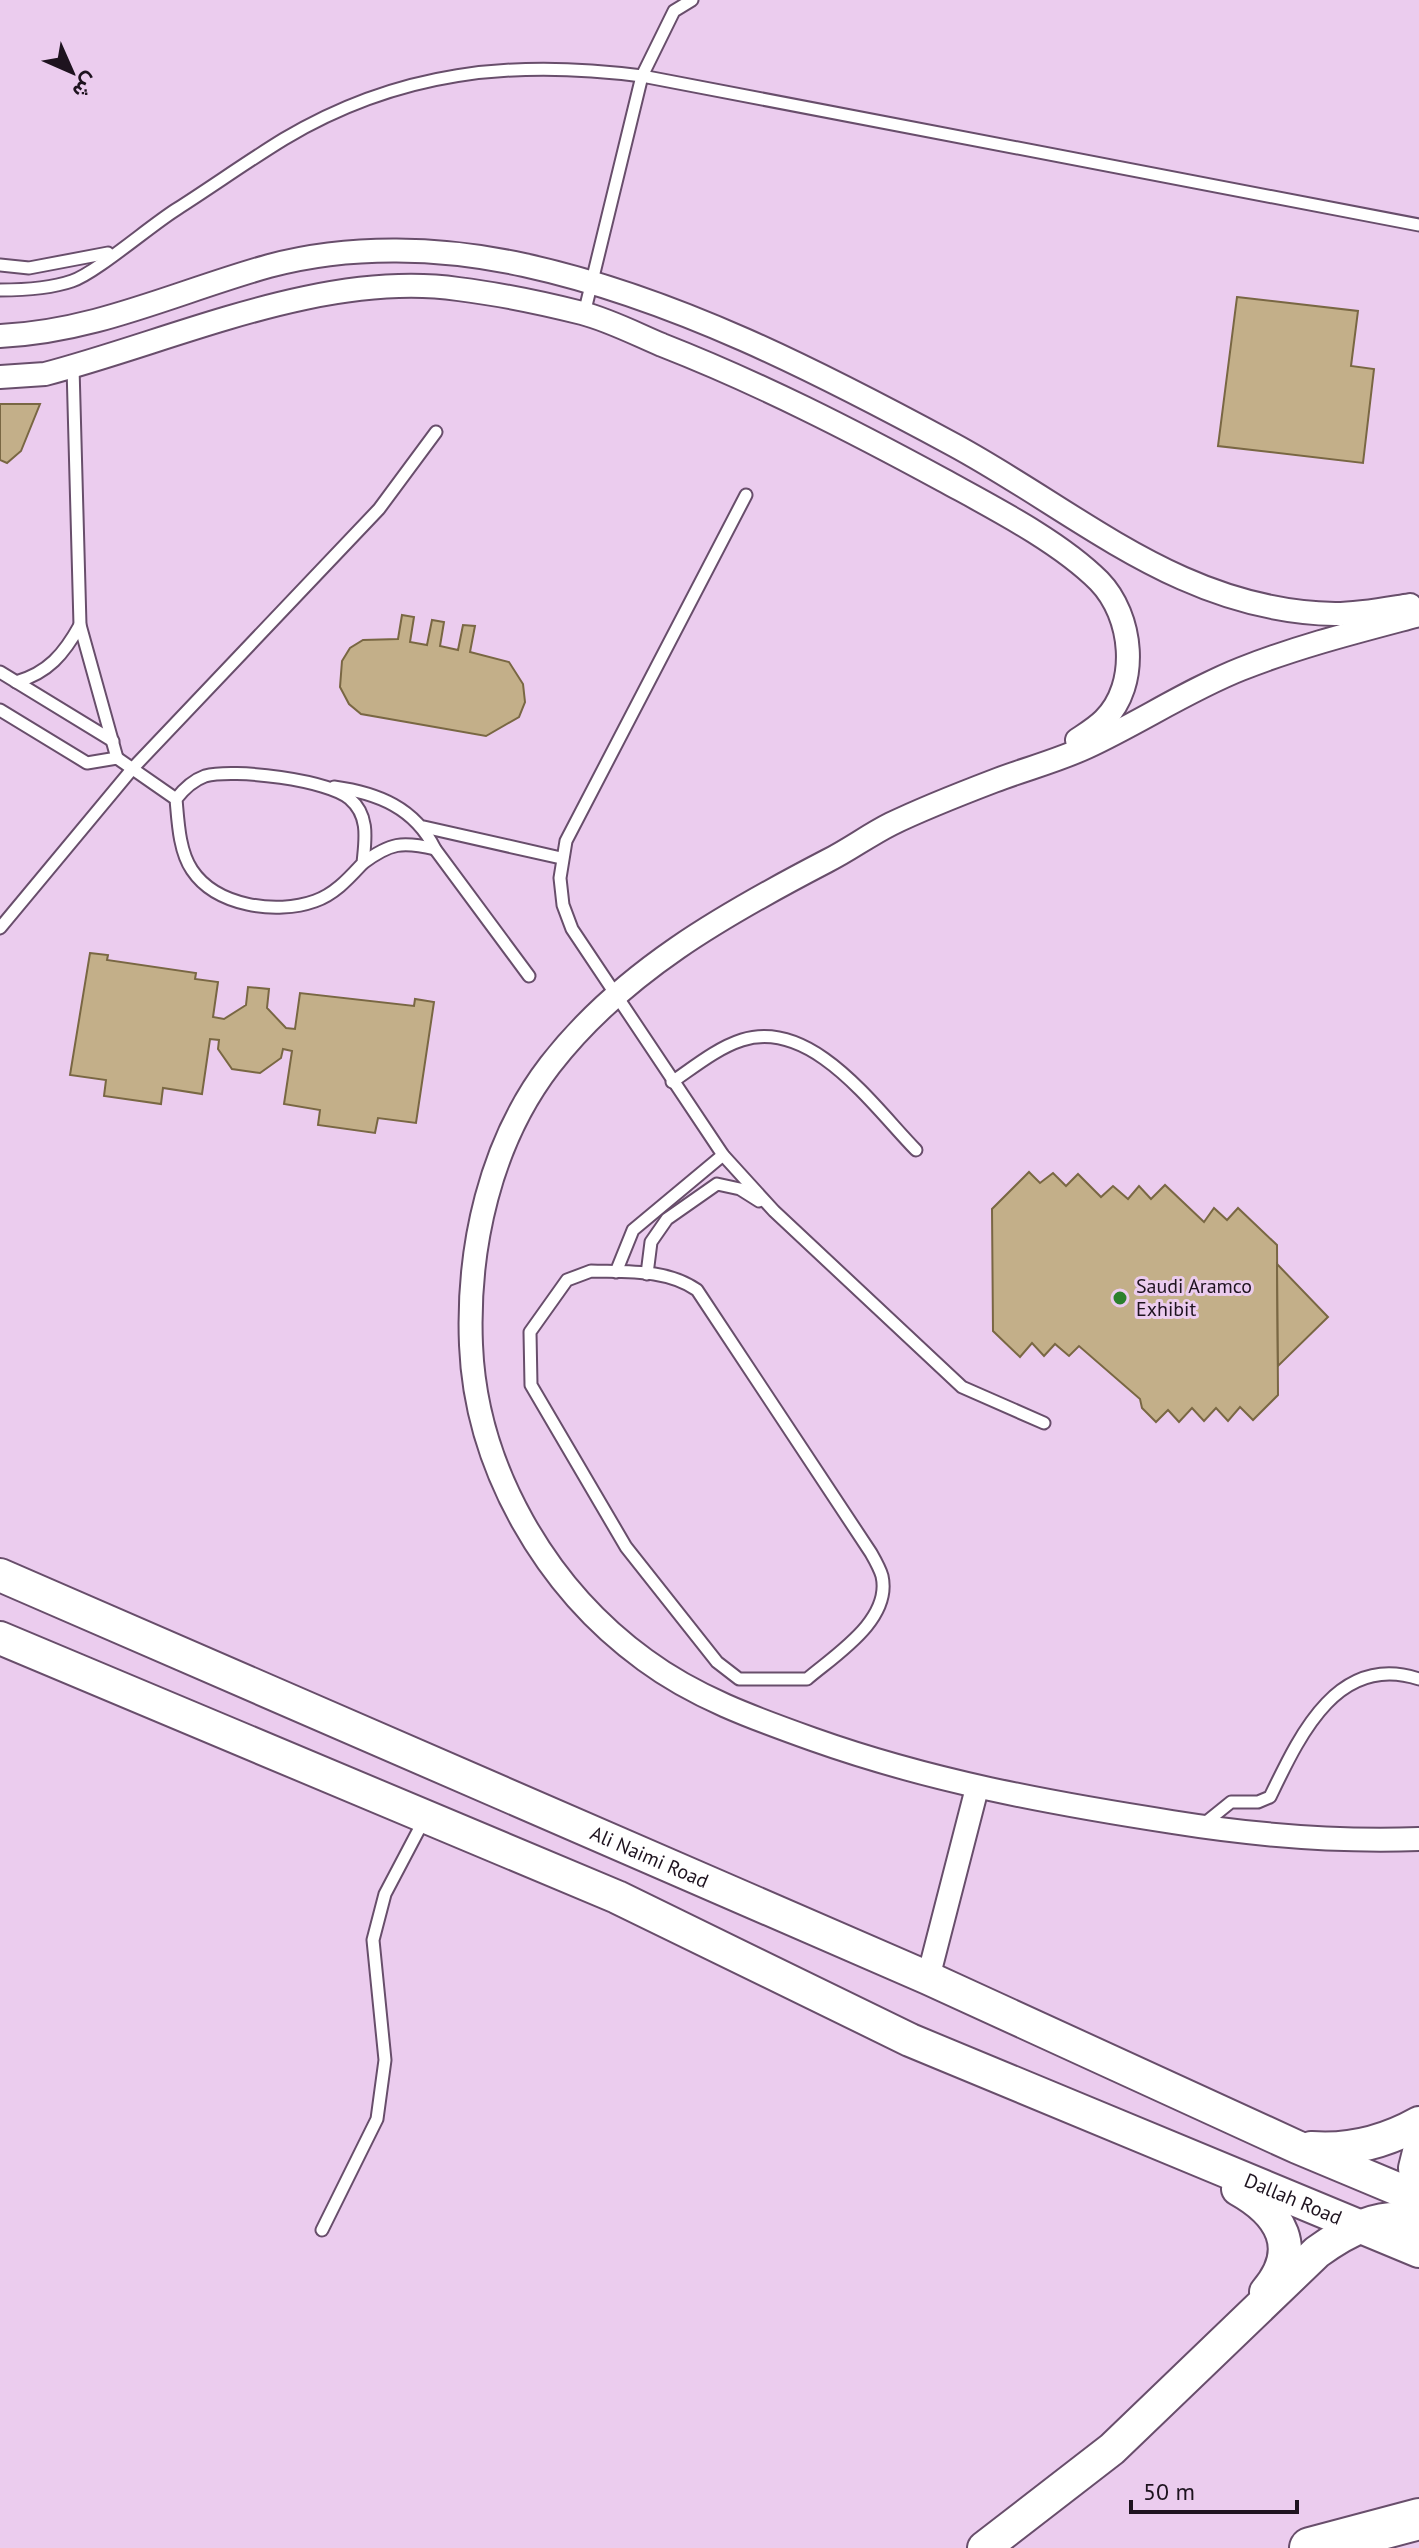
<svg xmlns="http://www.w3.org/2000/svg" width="1419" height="2548" viewBox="0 0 1419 2548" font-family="'PT Sans',Vazirmatn,sans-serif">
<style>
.building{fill:#c3af89;stroke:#796743;stroke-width:2}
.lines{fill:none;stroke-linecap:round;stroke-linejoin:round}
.lane-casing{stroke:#684e6b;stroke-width:15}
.street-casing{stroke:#684e6b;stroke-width:26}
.secondary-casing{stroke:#684e6b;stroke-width:36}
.highway-casing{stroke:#684e6b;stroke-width:44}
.lane{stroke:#fff;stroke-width:11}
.street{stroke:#fff;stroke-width:22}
.secondary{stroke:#fff;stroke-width:32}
.highway{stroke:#fff;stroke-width:40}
.poi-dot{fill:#2c802d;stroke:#ebccee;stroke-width:3}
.labels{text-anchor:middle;stroke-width:6;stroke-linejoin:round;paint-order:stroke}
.poi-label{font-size:20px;fill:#1e131f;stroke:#ebccee;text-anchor:start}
.street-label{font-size:20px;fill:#1e131f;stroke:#ebccee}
</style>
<rect width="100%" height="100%" fill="#ebccee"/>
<g class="building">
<path d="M1237,297L1358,311L1351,366L1374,369L1363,463L1218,446Z"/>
<path d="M0,404H40L21,451L7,463L0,460Z"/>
<path d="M402,615L414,617L410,642L427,645L432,620L444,622L440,646L458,650L463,625L475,626L470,652L509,662L523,684L525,702L519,717L486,736L361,714L349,704L340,687L342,661L350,648L363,640L398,639Z"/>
<path d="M90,953L108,955L107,960L196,973L195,979L218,982L213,1017L224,1019L246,1005L248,987L269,989L267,1008L286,1028L295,1029L300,993L414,1006L415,999L434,1002L416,1123L378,1118L375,1133L318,1125L320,1110L284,1104L292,1051L283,1049L281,1058L260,1073L232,1069L218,1049L219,1040L210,1039L202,1094L163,1088L161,1104L104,1096L106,1080L70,1075Z"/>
<path d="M1029,1172L1040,1183L1053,1173L1066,1186L1078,1174L1101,1197L1113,1186L1128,1199L1139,1186L1151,1199L1165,1185L1204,1222L1214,1208L1227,1220L1238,1208L1277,1245L1278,1395L1253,1420L1240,1407L1228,1421L1216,1408L1204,1421L1192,1408L1179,1422L1168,1410L1156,1422L1142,1408L1140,1399L1079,1346L1069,1356L1055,1344L1044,1356L1032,1343L1020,1357L993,1331L992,1209Z"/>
<path d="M1277,1264L1328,1317L1278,1366Z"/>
</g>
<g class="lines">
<defs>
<g id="lane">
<path d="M0,265L29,268L108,253"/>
<path d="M0,290C24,290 49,289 72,281C96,273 151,225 177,209C213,186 248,161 284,139C398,71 513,59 642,76L674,11L692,0"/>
<path d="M584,314L642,76L1419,225"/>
<path d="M73,367L80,625L117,758"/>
<path d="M746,495L566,841L560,878L563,905L572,929L723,1155L774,1211L962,1387L1044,1423"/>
<path d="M0,672L113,741"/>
<path d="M16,682C48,673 64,654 80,625"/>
<path d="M0,710L87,763L117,758L176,799C178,821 179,851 192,870C216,906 276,915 315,901C335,894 349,878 363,863C365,841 370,816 350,799C329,780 234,768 205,776C194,780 183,790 176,799"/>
<path d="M334,787C378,793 415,808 435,849L529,976"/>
<path d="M424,827L561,858"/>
<path d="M363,863C390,843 402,841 435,849"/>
<path d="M0,928L133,768L379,509L436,432"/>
<path d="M672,1082C694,1067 717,1048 742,1040C812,1018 873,1106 916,1150"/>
<path d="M591,1271C628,1272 667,1269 697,1290L871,1553C875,1560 880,1569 882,1576C892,1620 835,1655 807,1679H739L717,1662L626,1547L531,1385L530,1332L567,1280Z"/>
<path d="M616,1272L633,1230L723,1155"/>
<path d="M647,1274L651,1242L667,1219L717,1184L740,1189L759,1201"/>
<path d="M1200,1827L1231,1802H1258L1270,1797C1299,1737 1337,1652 1419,1679"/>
<path d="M322,2230L377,2119L385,2060L373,1940L385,1894L425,1818"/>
</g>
<g id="street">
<path d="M0,336C95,332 179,291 269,266C351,244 442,247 524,265C675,298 819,372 954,445C1081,514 1182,611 1335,614C1360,614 1385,609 1410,605"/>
<path d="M0,377L45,374C175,340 323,270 458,289C499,294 542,303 582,313C609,320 636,334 662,345C759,383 851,430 943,480C992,507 1059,541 1099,581C1133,616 1140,684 1104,720C1096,728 1086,734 1077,740"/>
<path d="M1419,615C1359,631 1299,646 1241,669C1188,690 1139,723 1087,747C1057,761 1025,769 994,781C960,794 924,808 891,824C869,835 849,850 827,861C725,914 622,972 550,1065C490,1143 467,1248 471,1345C476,1468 546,1588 645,1660C695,1697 753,1718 812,1739C930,1781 1049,1803 1172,1822C1253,1835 1337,1842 1419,1839"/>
<path d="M928,1978L977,1788"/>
</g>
<g id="secondary">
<path id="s1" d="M0,1575L928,1978L1297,2147L1419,2198"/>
<path id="s2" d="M0,1638L617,1897L910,2040L1419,2251"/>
<path d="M1311,2148C1350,2151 1385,2142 1419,2123"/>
<path d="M1419,2152L1415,2168L1419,2205"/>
<path d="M1238,2189C1281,2213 1303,2249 1266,2292"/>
<path d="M984,2548L1112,2449L1317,2252C1346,2231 1382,2211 1419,2222"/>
</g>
<path id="highway" d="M1310,2548L1419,2519"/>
</defs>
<use href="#lane" class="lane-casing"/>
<use href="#street" class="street-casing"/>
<use href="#secondary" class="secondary-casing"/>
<use href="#highway" class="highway-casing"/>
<use href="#lane" class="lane"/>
<use href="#street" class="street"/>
<use href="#secondary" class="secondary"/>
<use href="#highway" class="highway"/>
</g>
<circle class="poi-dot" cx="1120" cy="1298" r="8"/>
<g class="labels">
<g class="poi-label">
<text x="1136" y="1293">Saudi Aramco<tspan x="1136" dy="23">Exhibit</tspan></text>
</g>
<g class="street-label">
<text dy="7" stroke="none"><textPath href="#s1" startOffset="708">Ali Naimi Road</textPath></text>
<text dy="7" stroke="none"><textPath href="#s2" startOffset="1410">Dallah Road</textPath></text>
</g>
</g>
<g transform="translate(72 72) rotate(135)" stroke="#ebccee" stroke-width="6" paint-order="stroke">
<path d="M0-6L14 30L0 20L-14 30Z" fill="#1e131f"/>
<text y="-12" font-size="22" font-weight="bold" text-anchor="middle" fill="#1e131f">ش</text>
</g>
<path d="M1131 2500v12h166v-12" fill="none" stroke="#1e131f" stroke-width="4"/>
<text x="1143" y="2500" font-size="24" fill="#1e131f" stroke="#ebccee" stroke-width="6" paint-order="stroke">50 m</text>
</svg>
